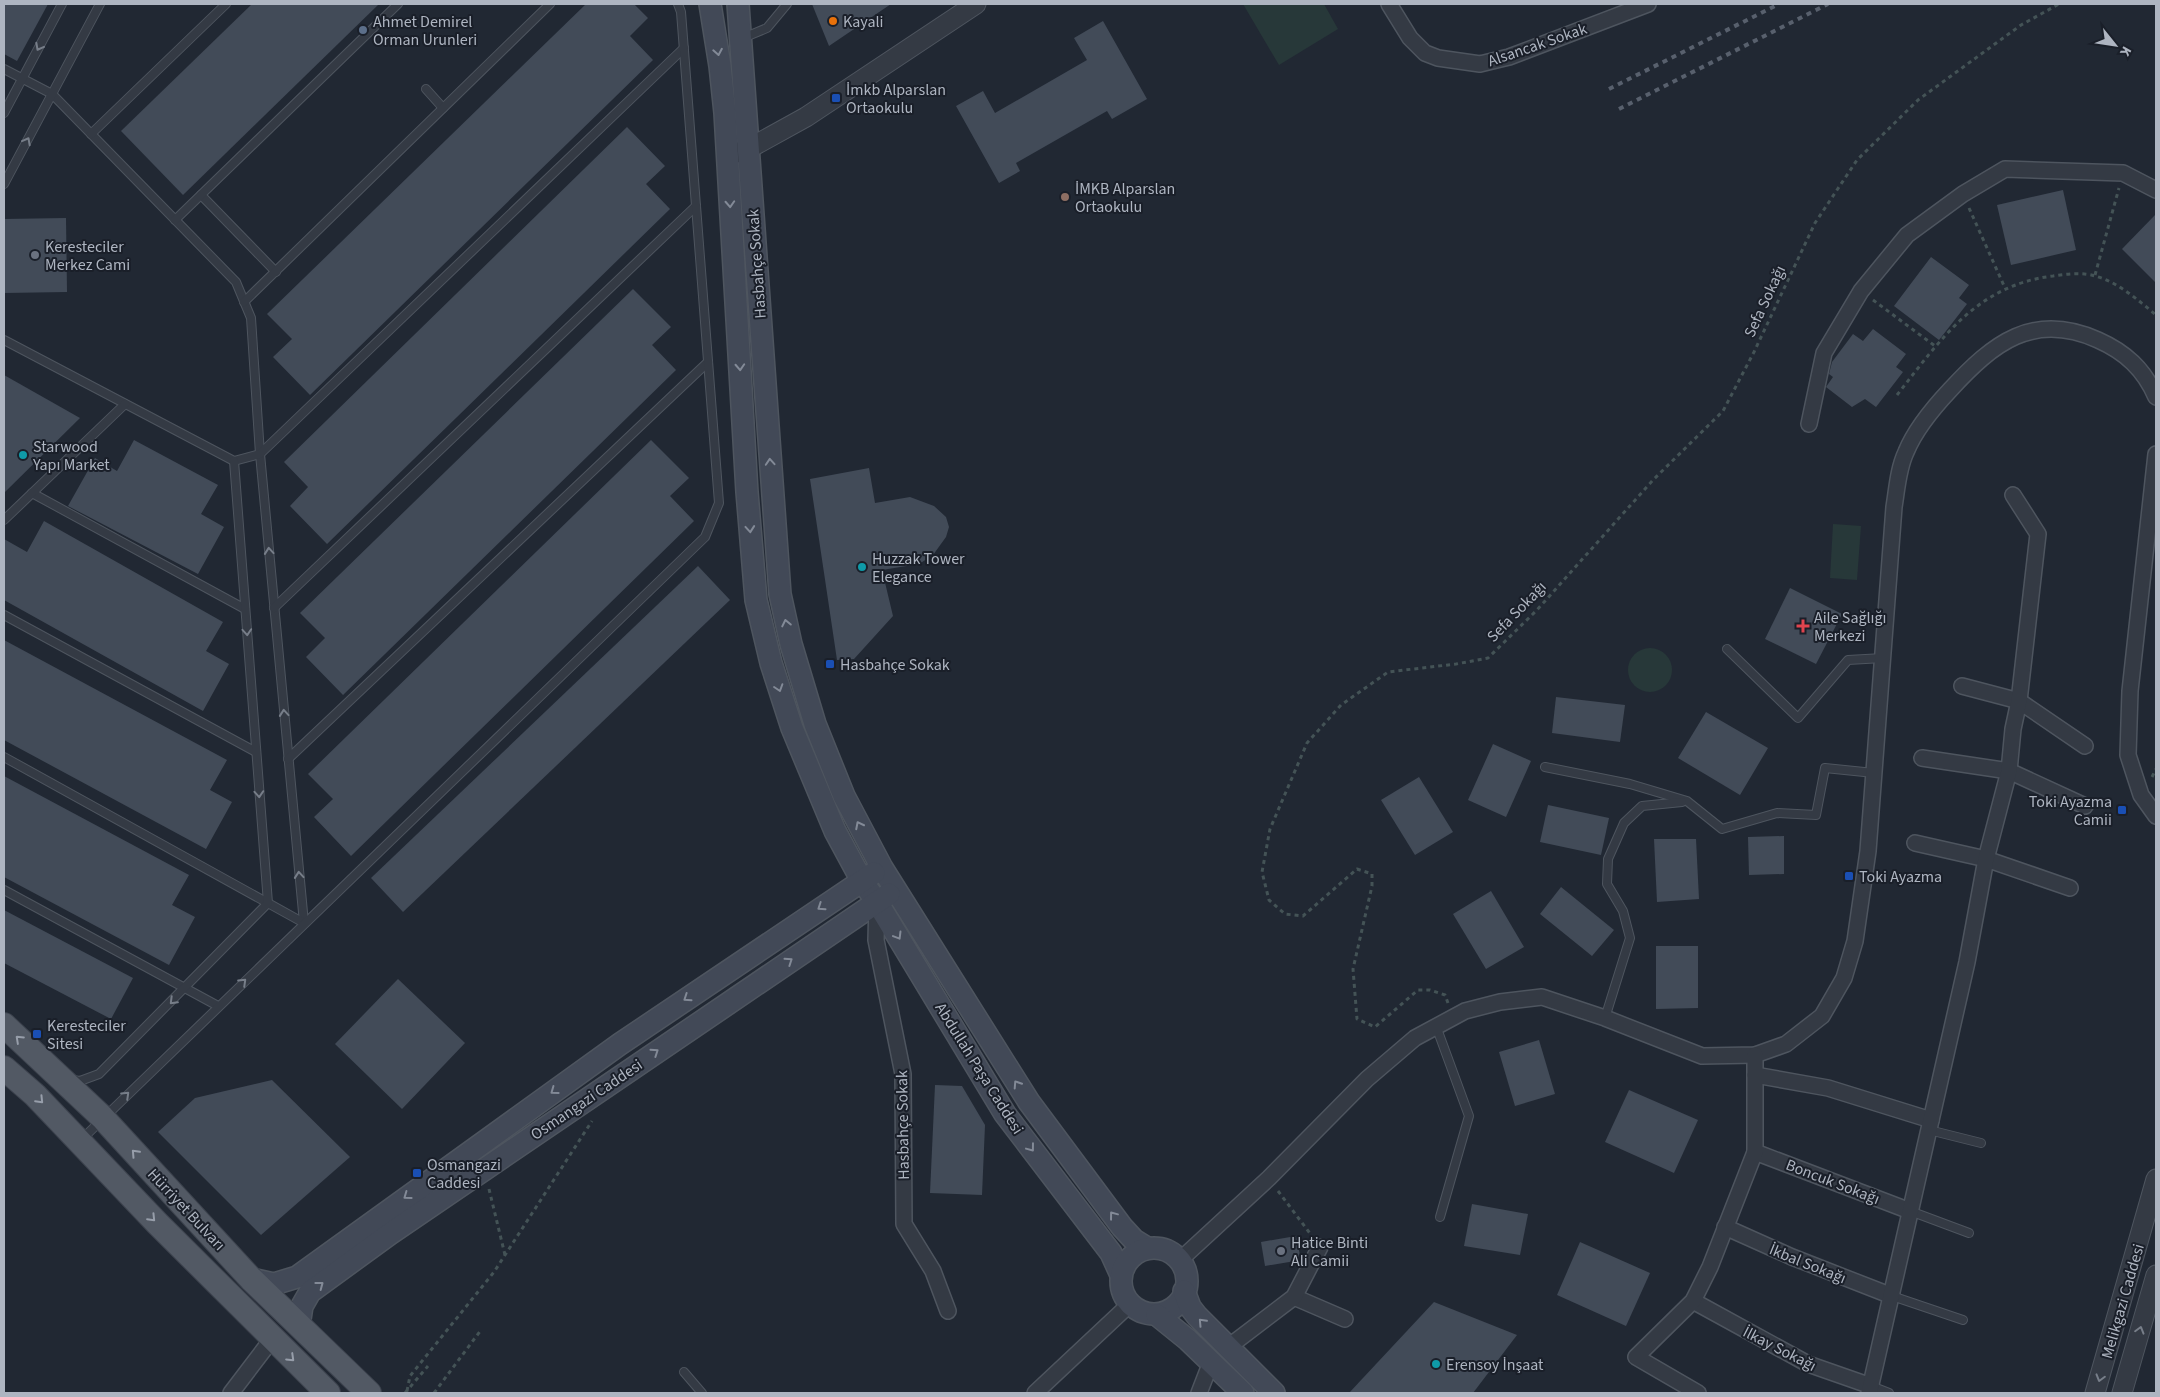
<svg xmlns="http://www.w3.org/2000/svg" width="2160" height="1397" viewBox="0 0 2160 1397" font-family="'Source Sans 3',sans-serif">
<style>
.green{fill:#273839}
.building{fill:#424b58}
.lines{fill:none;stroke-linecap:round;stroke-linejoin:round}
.service-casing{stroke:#4e555f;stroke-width:10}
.minor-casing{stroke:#4e555f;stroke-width:18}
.tertiary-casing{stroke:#4e555f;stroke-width:21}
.secondary-casing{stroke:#4e555f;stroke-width:24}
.primary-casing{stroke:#3d434e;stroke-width:26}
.path{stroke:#445356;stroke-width:3;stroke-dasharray:4 4;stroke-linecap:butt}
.service{stroke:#343a44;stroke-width:8}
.minor{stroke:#343a44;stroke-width:15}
.tertiary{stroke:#343a44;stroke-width:19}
.secondary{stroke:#424957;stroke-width:21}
.primary{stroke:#525964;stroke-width:24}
.rail{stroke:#58606d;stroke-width:4;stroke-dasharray:5 5;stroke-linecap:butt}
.oneway{stroke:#777e89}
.oneway2{stroke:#838a97}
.oneway3{stroke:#979eaa}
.food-dot{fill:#e8710a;stroke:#1a1f29;stroke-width:2}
.service-dot{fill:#5c6f8a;stroke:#1a1f29;stroke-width:2}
.transit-dot{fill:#1a4fb4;stroke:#1a1f29;stroke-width:2}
.education-dot{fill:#8d6e63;stroke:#1a1f29;stroke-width:2}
.worship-dot{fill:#6b7280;stroke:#1a1f29;stroke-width:2}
.culture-dot{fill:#0f9aa8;stroke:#1a1f29;stroke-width:2}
.health-dot{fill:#e0444e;stroke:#1a1f29;stroke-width:2}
.labels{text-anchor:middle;stroke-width:4;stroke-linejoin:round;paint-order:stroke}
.poi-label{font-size:16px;fill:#aeb5c1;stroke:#1a1f29;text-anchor:start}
.street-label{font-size:16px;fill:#aeb5c1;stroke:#1a1f29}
</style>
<rect width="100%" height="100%" fill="#212833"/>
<g class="green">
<path d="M1243,4H1324L1338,29L1279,65Z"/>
<path d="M1833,524L1861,526L1857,580L1830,578Z"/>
<circle cx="1650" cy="670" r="22"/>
</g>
<g class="building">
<path d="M4,4H48L17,61L4,54Z"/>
<path d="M252,4H379L183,195L121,131Z"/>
<path d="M586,4H634L648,18L630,36L653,60L310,395L273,357L292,339L267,314Z"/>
<path d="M812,4H891L829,46Z"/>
<path d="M1103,21L1147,99L1112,119L1107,111L1016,163L1020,171L999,183L956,106L983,91L995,113L1087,60L1074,38Z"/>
<path d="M627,127L665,166L646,184L670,209L327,544L290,506L308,487L284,462Z"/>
<path d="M2063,190L2076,250L2011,265L1997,205Z"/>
<path d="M2156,214V283L2122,249Z"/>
<path d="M66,218L67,292L4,293V219Z"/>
<path d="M1931,257L1969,285L1959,298L1967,304L1939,340L1894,306Z"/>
<path d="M633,289L671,327L652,345L676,370L343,695L306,657L325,638L300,613Z"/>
<path d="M1873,329L1906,354L1896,367L1903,372L1876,407L1865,399L1852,407L1826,387L1833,377L1829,374L1832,362L1853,334L1863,341Z"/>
<path d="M4,375L80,418L4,493Z"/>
<path d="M134,440L218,485L201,514L224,527L198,574L68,506L95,458L117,471Z"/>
<path d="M651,440L689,478L670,496L694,521L351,856L314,817L333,799L308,774Z"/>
<path d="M869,468L875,503L910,497L934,506L946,517L949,527L946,537L933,555L919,564L882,570L893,616L854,659L837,660L810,479Z"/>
<path d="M44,521L223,622L206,651L229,664L203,711L4,600V539L27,552Z"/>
<path d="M698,566L730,600L403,912L371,878Z"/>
<path d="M1790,588L1842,614L1816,664L1765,639Z"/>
<path d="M4,640L227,760L210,790L232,802L206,849L4,740Z"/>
<path d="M1556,697L1625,705L1620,742L1552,733Z"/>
<path d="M1706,712L1768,748L1740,795L1678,758Z"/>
<path d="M1493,744L1531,761L1506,817L1468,800Z"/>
<path d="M4,776L189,875L172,905L195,917L169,965L4,877Z"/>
<path d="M1419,777L1453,832L1415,855L1381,800Z"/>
<path d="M1548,805L1609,818L1601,855L1540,842Z"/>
<path d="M1784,836V874L1749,875L1748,837Z"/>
<path d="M1654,839H1696L1699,899L1657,902Z"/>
<path d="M1561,887L1614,930L1592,956L1540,914Z"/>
<path d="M1491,891L1524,947L1486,969L1453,914Z"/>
<path d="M4,910L133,978L111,1019L4,963Z"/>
<path d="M1656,946H1698V1008L1656,1009Z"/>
<path d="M398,979L465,1043L402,1109L335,1044Z"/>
<path d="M1539,1040L1555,1094L1515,1106L1499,1052Z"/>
<path d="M272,1080L350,1157L261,1235L158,1132L195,1098Z"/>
<path d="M935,1085L962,1086L985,1125L982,1195L930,1193Z"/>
<path d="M1629,1090L1698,1120L1674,1173L1605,1142Z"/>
<path d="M1472,1204L1528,1214L1520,1255L1464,1246Z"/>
<path d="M1296,1236L1301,1260L1265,1266L1261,1242Z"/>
<path d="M1580,1242L1650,1273L1626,1326L1557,1295Z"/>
<path d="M1434,1302L1517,1335L1473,1393H1349Z"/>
</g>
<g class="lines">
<defs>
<g id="service">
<path d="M743,38L767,28L787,4"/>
<path d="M4,69L52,94L236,282L251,318L260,454L304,923"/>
<path d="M426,89L443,108"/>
<path d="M4,113L62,4"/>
<path d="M91,134L226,4"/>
<path d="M4,184L100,4"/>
<path d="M201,195L276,272"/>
<path d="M175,220L398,4"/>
<path d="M244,302L550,4"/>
<path d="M4,340L234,461L260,454L684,48"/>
<path d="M32,493L245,609"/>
<path d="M4,520L125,404"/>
<path d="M274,608L696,206"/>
<path d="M4,615L256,752"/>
<path d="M1727,649L1798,718L1848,660L1883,658"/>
<path d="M4,757L304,923"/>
<path d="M288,759L708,362"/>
<path d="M1545,767L1630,784L1687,801L1722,829L1777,813L1816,815L1825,768L1874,773"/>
<path d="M4,890L218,1006"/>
<path d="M1605,1018L1630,938L1623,911L1607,884L1608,859L1624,823L1642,806L1682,802"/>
<path d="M1436,1026L1469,1116L1440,1217"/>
<path d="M73,1080L80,1081L99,1074L268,903L234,461"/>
<path d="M1929,1130L1981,1143"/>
<path d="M81,1140L705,537L719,503L681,12L678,4"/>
<path d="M1910,1211L1969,1233"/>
<path d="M1892,1296L1963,1320"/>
<path d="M684,1372L702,1393"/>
<path d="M1871,1386L1889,1393"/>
</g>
<g id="minor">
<path d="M1389,4L1410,38L1425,53L1438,58L1480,64L1509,57L1648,4"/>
<path d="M1809,424L1824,353L1861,291L1907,235L1963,194L2005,169L2123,173L2156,190"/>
<path d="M2156,454L2130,691L2128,755L2141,795L2156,816"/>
<path d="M1962,686L2019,701L2085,746"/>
<path d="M1922,758L2009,771L2085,806"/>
<path d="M1915,843L1986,859L2070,888"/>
<path d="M877,903L876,940L903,1074L904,1224L933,1271L948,1311"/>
<path d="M1755,1075L1828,1088L1931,1120"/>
<path d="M1755,1152L1910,1211"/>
<path d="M1725,1227L1792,1257L1892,1296"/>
<path d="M1180,1260L1269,1178L1367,1079L1415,1038L1465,1011L1500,1002L1542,997L1605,1018L1702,1056L1755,1055L1786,1044L1822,1016L1844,978L1855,941L1868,851L1894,507C1897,489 1898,469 1906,452C1915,430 1934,407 1950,390C1993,343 2033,311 2098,340C2125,352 2144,369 2156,397"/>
<path d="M1294,1297L1345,1319"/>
<path d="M1693,1301L1808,1364L1871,1386"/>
<path d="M1227,1348L1294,1297L1320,1247"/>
<path d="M231,1393L272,1339"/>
<path d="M1035,1393L1130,1304"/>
<path d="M1199,1393L1211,1362"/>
<path d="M1698,1393L1636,1357L1693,1301L1710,1267L1755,1152V1055"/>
<path d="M1869,1393L1967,962L1986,859L2009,771L2013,729L2019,701L2038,534L2013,495"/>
</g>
<g id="tertiary">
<path d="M736,153L748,149L806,117L976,4"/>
<path d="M2095,1393L2156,1179"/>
<path d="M2122,1393L2156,1275"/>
</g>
<g id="secondary">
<path d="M710,4L720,66L725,113L747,492L756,600L771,663L792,728L835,831L862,881L877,902L1005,1114L1111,1253L1121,1275"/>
<path d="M738,4L780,594L791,644L815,724L844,796L882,868L1029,1102L1122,1227L1134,1240L1147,1248"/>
<circle cx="1154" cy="1281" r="33"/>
<path d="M251,1279L274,1284L297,1277L620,1044L874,873"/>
<path d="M1184,1291L1190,1307L1197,1316L1274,1393"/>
<path d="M1157,1315L1188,1340L1243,1393"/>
<path d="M299,1326L302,1306L310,1292L391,1233L889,894"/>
</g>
<g id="primary">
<path d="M4,1025L102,1117L251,1279L369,1393"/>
<path d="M4,1068L35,1095L157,1223L328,1393"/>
</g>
</defs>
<use href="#service" class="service-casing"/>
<use href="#minor" class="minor-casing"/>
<use href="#tertiary" class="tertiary-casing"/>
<use href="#secondary" class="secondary-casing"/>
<use href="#primary" class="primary-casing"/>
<g class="path">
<path d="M1969,208L2005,288"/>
<path d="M2095,275L2119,188"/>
<path d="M1873,300L1935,346"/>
<path d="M1897,395C1941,339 1977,285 2053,276C2066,274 2083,272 2095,276C2118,282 2138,300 2156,315"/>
<path d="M2152,777L2156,769"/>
<path d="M1448,1003L1445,995L1430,990H1418L1375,1027L1357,1019L1353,969L1372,886V874L1357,869L1303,916L1285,914L1269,900L1262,872L1270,829L1307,743L1341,705L1388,672L1456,664L1488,658L1537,610L1653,480L1723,411L1754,352L1815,223L1857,160L1918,100L2021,25L2059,4"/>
<path d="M489,1189L505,1255"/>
<path d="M1278,1191L1312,1236"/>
<path d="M407,1391L410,1376L494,1272L592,1121"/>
<path d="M405,1393L428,1366"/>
<path d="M434,1393L481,1330"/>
</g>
<use href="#service" class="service"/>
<use href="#minor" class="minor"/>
<use href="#tertiary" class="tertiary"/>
<use href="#secondary" class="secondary"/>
<use href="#primary" class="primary"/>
<g class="rail">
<path d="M1609,89L1779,4"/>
<path d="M1619,109L1828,4"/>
</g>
</g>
<defs><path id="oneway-chevron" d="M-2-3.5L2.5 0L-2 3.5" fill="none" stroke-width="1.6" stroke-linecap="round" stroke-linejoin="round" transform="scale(1.25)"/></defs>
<g class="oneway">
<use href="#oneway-chevron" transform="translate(39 47) rotate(118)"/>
<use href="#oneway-chevron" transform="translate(27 141) rotate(-62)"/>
<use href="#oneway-chevron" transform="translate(269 551) rotate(-95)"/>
<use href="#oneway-chevron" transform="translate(247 632) rotate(86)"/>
<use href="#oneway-chevron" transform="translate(284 713) rotate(-95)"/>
<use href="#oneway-chevron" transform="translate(259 794) rotate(86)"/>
<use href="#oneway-chevron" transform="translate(299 875) rotate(-95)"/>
<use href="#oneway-chevron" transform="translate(243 982) rotate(-44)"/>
<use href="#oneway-chevron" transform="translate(173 1001) rotate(135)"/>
<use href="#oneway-chevron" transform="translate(126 1095) rotate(-44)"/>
<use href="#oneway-chevron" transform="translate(2140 1330) rotate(-74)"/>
<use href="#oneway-chevron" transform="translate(2100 1378) rotate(106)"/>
</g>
<g class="oneway2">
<use href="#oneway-chevron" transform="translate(718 52) rotate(80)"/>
<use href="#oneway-chevron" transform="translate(730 204) rotate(87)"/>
<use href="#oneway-chevron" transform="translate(740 367) rotate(87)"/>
<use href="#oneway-chevron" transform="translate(770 462) rotate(-94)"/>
<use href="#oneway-chevron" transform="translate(750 529) rotate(85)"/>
<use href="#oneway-chevron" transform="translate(786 623) rotate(-102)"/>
<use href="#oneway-chevron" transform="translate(779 688) rotate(72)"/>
<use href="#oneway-chevron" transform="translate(859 825) rotate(-117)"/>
<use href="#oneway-chevron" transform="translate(821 907) rotate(146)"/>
<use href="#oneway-chevron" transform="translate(898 936) rotate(59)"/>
<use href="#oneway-chevron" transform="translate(789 961) rotate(-34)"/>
<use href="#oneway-chevron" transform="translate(687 998) rotate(146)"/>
<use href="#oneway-chevron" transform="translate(655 1052) rotate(-34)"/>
<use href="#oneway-chevron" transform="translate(1017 1084) rotate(-123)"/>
<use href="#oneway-chevron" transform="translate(554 1091) rotate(144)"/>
<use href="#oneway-chevron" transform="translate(1031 1148) rotate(53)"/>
<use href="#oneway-chevron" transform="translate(407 1196) rotate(144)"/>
<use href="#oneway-chevron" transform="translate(1113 1215) rotate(-127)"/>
<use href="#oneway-chevron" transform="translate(320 1285) rotate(-37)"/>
<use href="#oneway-chevron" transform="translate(1202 1322) rotate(-133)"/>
</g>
<g class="oneway3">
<use href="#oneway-chevron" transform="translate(19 1039) rotate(-137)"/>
<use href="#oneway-chevron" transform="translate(40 1100) rotate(46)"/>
<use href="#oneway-chevron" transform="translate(135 1153) rotate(-133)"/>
<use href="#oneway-chevron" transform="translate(152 1218) rotate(46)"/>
<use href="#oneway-chevron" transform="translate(291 1358) rotate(44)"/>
</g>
<circle class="food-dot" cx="833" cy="21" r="5"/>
<circle class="service-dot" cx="363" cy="30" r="5"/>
<g class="transit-dot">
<rect x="831" y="93" width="10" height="10" rx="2.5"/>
<rect x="825" y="659" width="10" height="10" rx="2.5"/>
<rect x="2117" y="805" width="10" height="10" rx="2.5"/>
<rect x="1844" y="871" width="10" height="10" rx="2.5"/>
<rect x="32" y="1029" width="10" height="10" rx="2.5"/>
<rect x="412" y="1168" width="10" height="10" rx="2.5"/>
</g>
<circle class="education-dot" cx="1065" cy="197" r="5"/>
<g class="worship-dot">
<circle cx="35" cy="255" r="5"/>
<circle cx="1281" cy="1251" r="5"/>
</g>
<g class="culture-dot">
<circle cx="23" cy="455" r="5"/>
<circle cx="862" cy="567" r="5"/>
<circle cx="1436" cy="1364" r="5"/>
</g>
<path class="health-dot" d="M1800.5 618.5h5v5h5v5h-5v5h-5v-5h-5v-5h5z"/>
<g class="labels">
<g class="poi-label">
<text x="373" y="27">Ahmet Demirel<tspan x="373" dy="18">Orman Urunleri</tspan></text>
<text x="843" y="27">Kayali</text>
<text x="846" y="95">İmkb Alparslan<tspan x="846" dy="18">Ortaokulu</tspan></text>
<text x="1075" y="194">İMKB Alparslan<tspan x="1075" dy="18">Ortaokulu</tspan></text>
<text x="45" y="252">Keresteciler<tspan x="45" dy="18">Merkez Cami</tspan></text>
<text x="33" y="452">Starwood<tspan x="33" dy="18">Yapı Market</tspan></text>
<text x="872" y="564">Huzzak Tower<tspan x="872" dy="18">Elegance</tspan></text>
<text x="1814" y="623">Aile Sağlığı<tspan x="1814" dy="18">Merkezi</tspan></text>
<text x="840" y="670">Hasbahçe Sokak</text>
<text x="2112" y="807" text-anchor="end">Toki Ayazma<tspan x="2112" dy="18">Camii</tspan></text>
<text x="1859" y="882">Toki Ayazma</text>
<text x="47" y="1031">Keresteciler<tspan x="47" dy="18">Sitesi</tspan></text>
<text x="427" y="1170">Osmangazi̇<tspan x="427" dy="18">Caddesi̇</tspan></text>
<text x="1291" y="1248">Hatice Binti<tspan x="1291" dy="18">Ali Camii</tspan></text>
<text x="1446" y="1370">Erensoy İnşaat</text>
</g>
<g class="street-label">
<text transform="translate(1537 44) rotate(-19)" y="6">Alsancak Sokak</text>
<text transform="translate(756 264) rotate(-94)" y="6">Hasbahçe Sokak</text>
<text transform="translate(1764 301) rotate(-65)" y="6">Sefa Sokağı</text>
<text transform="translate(1516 611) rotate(-46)" y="6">Sefa Sokağı</text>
<text transform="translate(980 1068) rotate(58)" y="6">Abdullah Paşa Caddesi</text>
<text transform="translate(586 1099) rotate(-34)" y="6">Osmangazi Caddesi</text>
<text transform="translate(902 1125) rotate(-91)" y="6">Hasbahçe Sokak</text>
<text transform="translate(1833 1181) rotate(21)" y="6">Boncuk Sokağı</text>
<text transform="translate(187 1209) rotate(47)" y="6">Hürriyet Bulvarı</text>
<text transform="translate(1808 1263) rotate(22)" y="6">İkbal Sokağı</text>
<text transform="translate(2122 1301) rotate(-74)" y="6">Melikgazi Caddesi</text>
<text transform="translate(1780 1348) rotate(27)" y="6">İlkay Sokağı</text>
</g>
</g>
<rect width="2160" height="1397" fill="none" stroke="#aeb5c1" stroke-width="10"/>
<g transform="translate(2115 45) rotate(120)" stroke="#1a1f29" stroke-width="4" paint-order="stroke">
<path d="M0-4L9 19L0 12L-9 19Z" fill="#aeb5c1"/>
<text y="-8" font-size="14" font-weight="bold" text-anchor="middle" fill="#aeb5c1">K</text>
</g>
</svg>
